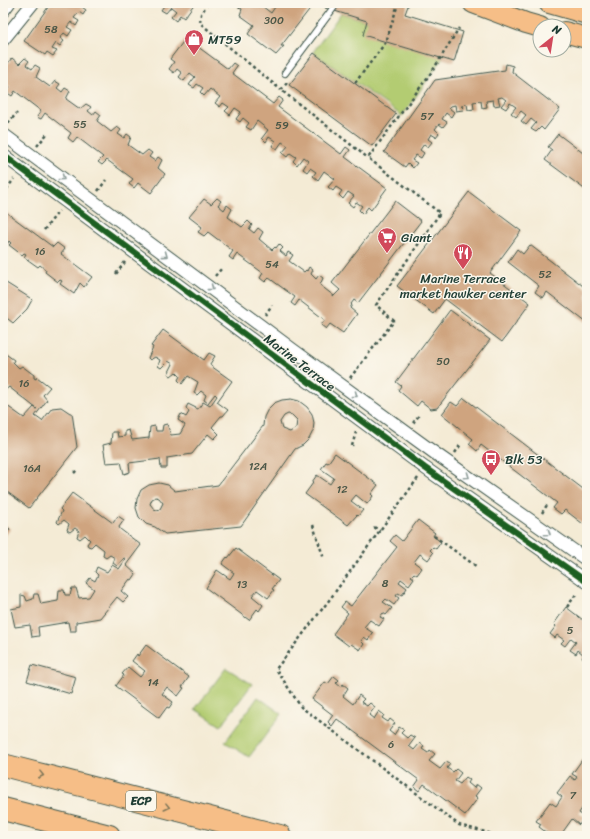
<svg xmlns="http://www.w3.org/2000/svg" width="590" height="839" viewBox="0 0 590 839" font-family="Sriracha,sans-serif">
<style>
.green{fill:#b3cc72;stroke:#698453}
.building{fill:#cfa47f;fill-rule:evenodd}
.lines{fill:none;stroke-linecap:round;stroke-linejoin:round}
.lane-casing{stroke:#3f574c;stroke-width:8}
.street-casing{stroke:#3f574c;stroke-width:14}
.primary-casing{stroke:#3f574c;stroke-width:22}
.highway-casing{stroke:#3f574c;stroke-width:24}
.path{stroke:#3f574c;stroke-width:2.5;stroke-dasharray:3 3;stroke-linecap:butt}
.lane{stroke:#fff;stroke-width:6}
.street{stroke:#fff;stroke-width:12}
.primary{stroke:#f6be87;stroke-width:20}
.highway{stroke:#f6be87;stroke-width:22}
.cycleway-casing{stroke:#fbf7ec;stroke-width:8}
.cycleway{stroke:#1b5e20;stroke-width:6}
.oneway{stroke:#8f9e9a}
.oneway2{stroke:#807759}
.labels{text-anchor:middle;stroke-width:3;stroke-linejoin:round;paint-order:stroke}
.number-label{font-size:11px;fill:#4b5747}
.shield{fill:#fbf7ec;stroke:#61756b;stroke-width:1}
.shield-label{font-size:12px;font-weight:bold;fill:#1f3d34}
.poi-label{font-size:13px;fill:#1f3d34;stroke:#fbf7ec;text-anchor:start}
.street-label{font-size:13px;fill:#1f3d34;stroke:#fbf7ec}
</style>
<rect width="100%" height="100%" fill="#fbf7ec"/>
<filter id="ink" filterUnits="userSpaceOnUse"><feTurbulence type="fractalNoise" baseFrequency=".025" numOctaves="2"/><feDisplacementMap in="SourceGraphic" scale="8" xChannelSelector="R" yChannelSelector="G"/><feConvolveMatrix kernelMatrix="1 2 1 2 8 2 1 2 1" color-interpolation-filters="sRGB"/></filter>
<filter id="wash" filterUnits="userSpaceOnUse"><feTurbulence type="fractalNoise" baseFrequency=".012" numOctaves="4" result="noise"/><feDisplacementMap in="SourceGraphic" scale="16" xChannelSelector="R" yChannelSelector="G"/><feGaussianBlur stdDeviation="0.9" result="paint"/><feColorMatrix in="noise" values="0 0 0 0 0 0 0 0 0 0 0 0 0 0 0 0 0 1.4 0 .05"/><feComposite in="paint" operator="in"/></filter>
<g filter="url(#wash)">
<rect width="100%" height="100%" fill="#f4ebd5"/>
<g class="green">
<path d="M341,13L367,21L443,58L402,116L313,52Z"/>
<path d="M226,668L252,684L221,726L195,709Z"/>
<path d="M258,697L282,714L249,757L225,742Z"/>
</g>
<g id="blocks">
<g class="building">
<path d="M51,3H85L82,7L86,10L83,15L79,12L74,18L79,21L76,26L71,22L67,27L72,30L68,36L64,33L60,38L64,41L60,46L56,43L52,49L57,51L53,56L47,52L45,55L24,41Z"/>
<path d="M166,3H195L184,18L180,15L176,21L171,17L176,11L171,7L166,13L161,10Z"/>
<path d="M239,3H258L271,13L275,7L270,3H313L312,6L281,46H284L276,55L248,34L254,25L240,15L242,9L237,6Z"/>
<path d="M327,3H409L405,14L463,32L454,62L363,35L367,21L325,8Z"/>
<path d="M186,38L228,69L233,63L237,66L232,73L273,104L279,97L283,100L278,107L341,154L346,147L350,150L345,157L387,188L371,210L368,207L363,214L359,210L362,206L356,202L353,207L348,203L354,196L348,192L343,199L339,195L342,191L336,187L333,191L328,187L335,179L324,171L318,180L313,176L316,172L310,168L307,172L303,169L308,161L303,157L297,165L293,161L296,157L290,153L287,157L282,153L288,146L282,142L277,149L272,146L275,141L269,137L266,142L262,138L268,130L257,121L251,130L246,127L249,123L243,118L240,122L236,119L241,112L235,108L230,115L225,111L229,107L223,103L220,107L215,103L220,97L210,89L204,96L200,92L203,88L197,84L194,88L189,85L195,77L190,73L184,81L179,77L182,73L177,69L174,73L169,69L174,62L170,59Z"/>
<path d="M314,53L396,114L372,146L289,85Z"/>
<path d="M12,58L19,64L25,58L29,61L26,65L32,69L35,65L40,68L36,77L50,87L55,81L60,84L57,88L62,92L65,88L70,91L66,99L80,109L86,104L91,107L88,111L93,115L96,111L101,115L97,121L111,132L117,127L121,130L118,134L124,138L127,134L131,137L128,145L142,155L148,150L152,153L149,157L155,161L158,157L162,160L158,168L165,174L151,193L138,183L134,188L129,184L133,179L107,160L102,165L98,162L103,157L77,137L73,142L68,138L71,133L45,113L41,119L37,117L41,111L15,91L12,96L6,92L10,87L3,82V69Z"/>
<path d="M506,64L513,66L512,72L560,109L544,130L541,127L536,132L531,129L536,123L531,119L526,125L521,121L526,115L521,111L516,117L511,113L516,107L510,103L506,109L501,106L506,100L502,97L498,98L500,105L494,106L493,100L486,101L487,107L482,108L481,101L473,102L474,109L468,110L467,104L462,105L463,110L456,111L455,105L451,106L449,108L454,112L451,117L446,113L442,119L447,122L443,127L439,124L435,129L439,133L436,137L431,134L428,139L432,142L428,147L424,144L420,150L424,153L421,158L416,155L412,160L417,163L413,168L408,163L405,167L384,152L435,80L505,70Z"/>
<path d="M558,134L587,156V191L545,160L552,150L548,147Z"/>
<path d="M469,192L521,231L490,273L530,303L502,342L445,299L434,314L397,286Z"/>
<path d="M217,198L221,201L218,205L224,210L227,205L232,209L228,217L242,227L248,221L252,225L249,229L254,233L258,228L263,232L259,239L272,250L275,247L276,248L279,244L283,248L280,251L286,256L288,252L293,255L289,261L304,272L306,270L307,271L309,267L313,270L311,274L316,279L319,275L323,278L320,285L334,296L340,290L332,283L395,201L421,221L358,303L354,300L351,304L352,305L350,308L357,314L343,333L330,324L326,329L321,325L325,320L299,300L295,306L291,303L295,297L269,278L265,282L260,278L263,273L237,254L233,260L229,257L233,251L208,232L204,236L198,232L202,227L189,217L204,199L211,204Z"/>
<path d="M3,210L53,247L57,243L65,249L61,254L92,277L84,287L80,283L74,294L60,284L62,281L60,280L58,282L45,272L46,270L40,265L38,267L24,257L26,254L24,253L22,255L9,245L11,243L9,241L7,244L3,241Z"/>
<path d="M530,245L587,289V323L547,292L543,298L535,292L539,286L508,262L517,249L523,254Z"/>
<path d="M3,281L30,298L32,300L27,309L13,323L3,315Z"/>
<path d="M450,310L490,340L437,408L431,409L421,401L417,406L398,390L401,386L396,382Z"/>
<path d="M163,330L204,360L209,353L215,356L210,364L211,366L232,381L217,402L228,410L223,416H221L212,427L219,434L214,439L208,434L192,454L167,458V468H161L160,459L129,463L130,472L124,474L121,462L106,463L103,445L111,443L112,432H117L118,437L125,436V431L129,430L132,440L149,438L150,427L155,426L156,431H162L163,425L167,424L171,435L180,434L185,425L178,420L181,414L186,417L189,412L186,408L188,404L198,409L203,402L210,406L217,396L215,394L208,403L204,400L206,395L201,391L197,395L194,393L198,382L188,376L182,384L178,380L180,376L176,372L171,376L168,374L173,364L168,361L161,368L158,366L160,360L155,357L150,360L148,358L153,347L151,346Z"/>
<path d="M3,352L14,360L13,362L19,368L22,366L34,375V378L36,379L37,377L50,387L43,395L47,400L35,416L42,421L52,408L61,407L70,413H72L77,447L29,508L3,489V403L24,418L34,407L37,409L9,387L4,391L3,390Z"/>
<path d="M464,398L587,492V527L565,510L561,514L553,508L557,503L481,445L477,451L469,444L473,439L442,414L451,402L457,406Z"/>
<path d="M291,399L299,401L307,407L312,414L314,423L313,431L309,439L303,445L295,449L241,526L165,534L155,527L146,524L139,517L136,508L137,499L141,490L149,485L159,483L168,485L175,491L218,485L263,426L264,417L268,409L274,403L282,400ZM288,414L292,415L297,420L296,428L290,432L282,429L280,422L284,416ZM156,497L159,498L163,503L160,509L157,510L154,509L150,504L152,499Z"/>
<path d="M335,453L378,485L371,494L373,496L367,504L356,495L351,501L363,510L358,516L357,515L348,525L305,494L313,483L312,482L317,475L330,484L334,478L321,469L326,462L328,463Z"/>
<path d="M72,493L113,523L118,516L124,520L119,527L120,529L141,545L126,565L136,574L132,580L130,579L121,591L128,597L123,602L117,597L100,618L76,622V631H70L68,622L38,627L39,636L32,637L30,625L15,627L11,609L21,607V595L25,596L27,601L33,599L34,594H38L41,604L58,601L59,590H64L65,595H70L72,588H76L79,598L89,597L94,589L86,583L90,578L95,581L98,575L95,572L97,567L107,572L112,565L119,569L126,559L124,558L117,566L113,563L115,558L110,555L106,558L103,556L104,550L95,543L91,547L88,546L87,544L90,540L85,535L80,539L77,537L79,531L75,528L70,532L67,530L69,524L64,520L59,524L57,522L62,511L60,509Z"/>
<path d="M418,520L435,533L433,536L441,542L436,549L433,547L430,550L433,553L428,560L420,554L414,562L422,568L417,575L414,573L411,576L414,578L409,585L401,579L399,582L407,588L402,595L398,593L396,596L399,598L394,605L386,599L383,602L392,608L386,615L383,613L380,617L384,619L379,626L370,620L364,627L373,633L368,640L364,637L361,641L364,644L360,650L351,644L349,646L333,634L348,613L341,607L345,602L351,606L397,547L390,541L395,535L402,541Z"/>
<path d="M3,523L10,529L3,539Z"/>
<path d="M236,548L279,580L272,589L274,590L268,598L257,590L252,596L263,605L259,611L257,609L249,620L206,588L217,570L230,579L234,573L222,564L227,557L228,558Z"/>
<path d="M566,607L587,623V659L586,661L582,658L584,655L578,650L576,654L570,650L576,642L571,638L565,646L561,643L564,640L557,635L555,638L550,634L556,626L554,624Z"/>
<path d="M146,645L189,677L182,687L184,688L178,696L167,687L162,694L173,702L169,708L167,707L159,718L116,686L124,675L122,674L128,667L140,677L145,671L132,661L137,654L138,656Z"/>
<path d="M32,665L76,677L71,694L27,681Z"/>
<path d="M334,676L339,680L336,683L341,687L343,684L348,688L343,696L353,704L359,695L364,699L361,702L367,706L370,703L375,707L369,715L374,719L379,711L384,715L382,718L388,722L390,719L395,723L389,731L394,735L399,727L404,730L401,733L407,738L410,735L415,738L409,746L414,750L420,743L424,746L422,749L428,753L430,750L435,754L429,761L440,769L446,762L450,764L447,768L453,772L456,769L461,773L455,781L460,784L466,777L470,780L468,783L474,788L476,784L481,788L475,796L478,798L465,815L424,784L419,791L414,787L419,780L337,719L332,726L328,722L333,715L312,699L325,682L328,684Z"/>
<path d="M584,757L587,760V801L579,813L585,817L579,825L572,819L560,836H551L539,827L541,824L536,821L550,802L556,806L562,797L557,793L570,776L575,780L577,777L572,774Z"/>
</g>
</g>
</g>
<g filter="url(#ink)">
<use href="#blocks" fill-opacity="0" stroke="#3f574c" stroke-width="1"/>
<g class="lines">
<defs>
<path id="lane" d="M285,73L337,3"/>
<g id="street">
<path d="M3,11L9,3"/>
<path d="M3,40L33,3"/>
<path d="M3,134L292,349L436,454L587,560"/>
<path d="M3,155L425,468L587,582"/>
</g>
<g id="primary">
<path d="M473,3L526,23L540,27"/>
<path d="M549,3L587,14"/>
<path d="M564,32L587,38"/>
</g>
<g id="highway">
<path d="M3,765L280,836"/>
<path d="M3,809L109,836"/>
</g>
</defs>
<use href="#lane" class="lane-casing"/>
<use href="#street" class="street-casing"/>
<use href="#primary" class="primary-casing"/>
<use href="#highway" class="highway-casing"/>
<g class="path">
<path d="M208,3L201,14L200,23L281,90"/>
<path d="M287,83L281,90L368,158"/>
<path d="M355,83L386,42L397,7"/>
<path d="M8,123L17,113"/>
<path d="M37,146L47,134"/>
<path d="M98,191L106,180"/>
<path d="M3,194L14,179"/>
<path d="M44,230L59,211"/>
<path d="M116,274L125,262"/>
<path d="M215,276L222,268"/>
<path d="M265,315L272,305"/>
<path d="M350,378L394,321L376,305L440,213L368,158L433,70L459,28"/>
<path d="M413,423L420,414"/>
<path d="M352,446L356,432"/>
<path d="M455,453L461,444"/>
<path d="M74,473L78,469"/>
<path d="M418,478L330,599L276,669L301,707L459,825L500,836"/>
<path d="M542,513L547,505"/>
<path d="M313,525L324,559"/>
<path d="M374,527L380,531"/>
<path d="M434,536L476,566"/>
<path d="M567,607L577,593"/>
</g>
<use href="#lane" class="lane"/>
<use href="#street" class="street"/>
<use href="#primary" class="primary"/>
<use href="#highway" class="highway"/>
<defs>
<path id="cycleway" d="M3,155L425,468L587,582"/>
</defs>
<use href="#cycleway" class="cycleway-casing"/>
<use href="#cycleway" class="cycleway"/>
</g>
<defs><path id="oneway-chevron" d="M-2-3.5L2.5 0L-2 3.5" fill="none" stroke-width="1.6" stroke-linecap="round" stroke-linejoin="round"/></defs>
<g class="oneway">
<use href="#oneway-chevron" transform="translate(62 178) rotate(37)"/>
<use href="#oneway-chevron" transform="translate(165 255) rotate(36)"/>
<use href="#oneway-chevron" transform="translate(211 288) rotate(37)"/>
<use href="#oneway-chevron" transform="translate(355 395) rotate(36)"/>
<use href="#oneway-chevron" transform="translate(467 476) rotate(35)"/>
<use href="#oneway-chevron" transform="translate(548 533) rotate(35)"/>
</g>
<g class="oneway2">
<use href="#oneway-chevron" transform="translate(41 775) rotate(14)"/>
<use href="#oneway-chevron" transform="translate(167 807) rotate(14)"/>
</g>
</g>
<defs>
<symbol id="shop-pin" viewBox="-11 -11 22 30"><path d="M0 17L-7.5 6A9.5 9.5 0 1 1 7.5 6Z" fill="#d1495b" stroke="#fbf7ec"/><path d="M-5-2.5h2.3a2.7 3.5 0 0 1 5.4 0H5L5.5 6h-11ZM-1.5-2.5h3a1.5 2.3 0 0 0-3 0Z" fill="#fff"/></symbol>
<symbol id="supermarket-pin" viewBox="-11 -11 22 30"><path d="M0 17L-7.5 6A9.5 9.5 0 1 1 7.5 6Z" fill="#d1495b" stroke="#fbf7ec"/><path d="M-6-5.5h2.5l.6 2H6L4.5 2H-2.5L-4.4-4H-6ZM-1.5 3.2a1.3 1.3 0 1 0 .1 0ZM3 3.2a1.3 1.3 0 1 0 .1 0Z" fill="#fff"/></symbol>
<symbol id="restaurant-pin" viewBox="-11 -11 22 30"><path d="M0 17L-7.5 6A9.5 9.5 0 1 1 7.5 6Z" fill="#d1495b" stroke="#fbf7ec"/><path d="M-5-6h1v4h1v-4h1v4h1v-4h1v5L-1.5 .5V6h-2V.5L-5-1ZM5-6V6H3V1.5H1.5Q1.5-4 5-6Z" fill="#fff"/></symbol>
<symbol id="bus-pin" viewBox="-11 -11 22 30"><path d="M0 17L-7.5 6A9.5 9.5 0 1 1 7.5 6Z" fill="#d1495b" stroke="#fbf7ec"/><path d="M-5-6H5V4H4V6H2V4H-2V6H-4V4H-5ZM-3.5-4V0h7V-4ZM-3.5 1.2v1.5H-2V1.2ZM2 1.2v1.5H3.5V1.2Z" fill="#fff"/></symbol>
</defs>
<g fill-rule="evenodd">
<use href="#shop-pin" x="183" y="28" width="22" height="30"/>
<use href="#supermarket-pin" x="376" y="226" width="22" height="30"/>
<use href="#restaurant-pin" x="452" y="242" width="22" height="30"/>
<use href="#bus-pin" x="480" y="448" width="22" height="30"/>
</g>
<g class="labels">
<g class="number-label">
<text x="274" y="24">300</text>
<text x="51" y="33">58</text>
<text x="427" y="120">57</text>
<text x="80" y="128">55</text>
<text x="282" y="129">59</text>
<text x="40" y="255">16</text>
<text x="272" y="268">54</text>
<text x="545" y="278">52</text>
<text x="443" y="365">50</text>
<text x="24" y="387">16</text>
<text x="258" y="470">12A</text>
<text x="32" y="472">16A</text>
<text x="342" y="493">12</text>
<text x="385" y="587">8</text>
<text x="242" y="588">13</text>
<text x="570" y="634">5</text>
<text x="153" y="686">14</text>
<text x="391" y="748">6</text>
<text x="573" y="799">7</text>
</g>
<rect class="shield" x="126" y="791" width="30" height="20" rx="3"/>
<g class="shield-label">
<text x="141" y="805">ECP</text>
</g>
<g class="poi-label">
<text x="208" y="44">MT59</text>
<text x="401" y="242">Giant</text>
<text x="463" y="283" text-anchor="middle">Marine Terrace<tspan x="463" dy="15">market hawker center</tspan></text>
<text x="505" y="464">Blk 53</text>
</g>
<g class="street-label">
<text transform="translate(300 362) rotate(37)" y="5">Marine Terrace</text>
</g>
</g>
<rect width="590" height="839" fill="none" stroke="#fbf7ec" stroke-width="16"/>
<g transform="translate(552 38) rotate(30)"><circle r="19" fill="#fbf7ec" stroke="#a3ada2"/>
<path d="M0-3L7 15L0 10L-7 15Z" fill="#d1495b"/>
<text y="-6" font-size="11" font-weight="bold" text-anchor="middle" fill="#1f3d34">N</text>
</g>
</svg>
